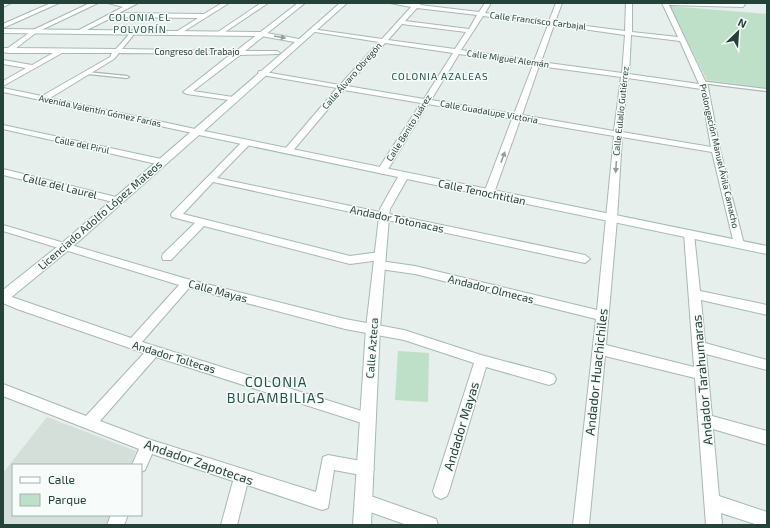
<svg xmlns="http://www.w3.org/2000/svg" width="770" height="528" viewBox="0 0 770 528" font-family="'Exo 2',sans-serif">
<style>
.built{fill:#d4dfda}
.green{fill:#bfe0c8}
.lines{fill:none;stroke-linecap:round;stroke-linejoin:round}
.lane-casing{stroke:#a8b8b2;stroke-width:2.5}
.street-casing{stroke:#a8b8b2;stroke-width:2}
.secondary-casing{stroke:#a4bbb3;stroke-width:2}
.lane{fill:#fff;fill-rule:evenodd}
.street{fill:#fff;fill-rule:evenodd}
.secondary{fill:#fff;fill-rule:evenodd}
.oneway{fill:#92a09c}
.labels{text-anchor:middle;stroke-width:3;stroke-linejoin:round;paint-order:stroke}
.far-street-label{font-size:9px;fill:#24423a;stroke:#f7fbf9}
.far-neighbourhood-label{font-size:10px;letter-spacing:1px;fill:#1f5548;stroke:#f7fbf9}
.street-label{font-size:11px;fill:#24423a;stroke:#f7fbf9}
.near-street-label{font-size:13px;fill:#24423a;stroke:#f7fbf9}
.near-neighbourhood-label{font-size:14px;letter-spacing:1px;fill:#1f5548;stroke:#f7fbf9}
</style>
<rect width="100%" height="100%" fill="#e6efeb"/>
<path class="built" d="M47,417L136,451L131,465H13V515H111L107,525H3V473Z"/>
<g class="green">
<path d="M669,6L767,14V88L707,80Z"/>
<path d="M398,351L429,353L428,402L395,400Z"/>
</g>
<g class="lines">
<defs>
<g id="lane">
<path d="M87,72L127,76L129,77L127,78L88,74L86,73Z"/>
<path d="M700,81L767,89V91L701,83H700Z"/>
</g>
<g id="street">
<path d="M51,3H59L3,28V24Z"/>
<path d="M90,3H98L37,32L16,48L116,49L132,31L135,33L122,49L236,51L298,3H305L245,51H277L280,53L279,54L240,55L193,91L233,97H236V101L187,94L183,92L231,54L119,53L114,59L50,98L200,130L201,132L197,134L3,92V88L42,96L110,57L112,53H62L3,86V81L26,68L3,64V60L32,65L53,53H8L3,52V48H8L33,30Z"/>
<path d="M108,3H138L119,13L204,14L222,3H229L178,35L175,33L176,32L198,18L113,17L81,33H77V31L123,7Z"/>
<path d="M261,3H268L222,34H218V32Z"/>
<path d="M390,3H421L420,5L479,12L485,3H491L485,13L549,21L556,3H562L555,22L625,31L626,3H632V32L678,37L662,3L745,4L743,7L669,5L708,87L720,150L744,244L739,248L734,244L712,152L622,137L617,219L606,345L694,367L684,234L689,231L694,234L700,291L767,305V315L701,300L705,343L767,360V370L706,354L712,416L767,431V445L713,429L719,496L767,512V525H758L721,513L722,525H706L695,378L605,356L589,525H573L596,319L415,274L380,269L374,265L380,261L415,266L597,310L614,136L520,120L494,193L489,196L484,193L512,119L428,104L387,171L382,174L377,171L421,103L344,90L291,153H285V149L337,88L262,75L258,73L259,71L340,85L379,42L309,31L312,29L382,39L411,7ZM417,8L477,15L469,29L405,21ZM483,16L548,25L534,61L461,50ZM402,24L466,32L455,49L388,40ZM554,25L625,35L622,73L541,62ZM631,35L680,41L699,84L629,74ZM385,43L453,53L424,99L347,86ZM459,54L533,65L514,114L431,100ZM539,66L621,77L614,131L522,115ZM628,78L701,89L711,147L622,132Z"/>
<path d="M3,125L161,159L165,162L161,165L3,129Z"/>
<path d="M246,140L250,143L249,145L217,178L585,255L590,259L585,263L213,182L183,214L350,256L380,252L385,256L380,260L350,264L204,226L171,260H163L162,257L163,254L195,223L172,217L171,215L172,213L243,141Z"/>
<path d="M3,169L120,198L122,200L117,203L3,175Z"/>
<path d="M3,225L187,279L345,319L404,330L481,355L549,373L554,375L556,379L554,383L549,385L486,367L449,491L447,496L441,499L435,496L433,491L474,363L404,340L345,329L189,288L142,342L368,413L373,415L375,419L373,423L368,425L156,357L100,421L148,439L316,492L323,457L328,455L366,462L371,464L374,469L371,474L366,476L334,470L328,508L322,510L247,485L237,525H221L233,481L152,454L145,470L141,472V465H132L139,449L3,396V384L86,416L144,353L17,309L3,303V294L131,338L179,285L3,231Z"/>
<path d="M365,494L436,519L438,525H407L359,508L357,502L359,496Z"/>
<path d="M111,515H128L124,525H107Z"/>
</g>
<g id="secondary">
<path d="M3,3H11L3,7Z"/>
<path d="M340,3H347L204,131L767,246V254L407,179L390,209L389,217L380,328L371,525H353L366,328L379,217L380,209L398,177L199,135L70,249L8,300L3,302V290L62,243L295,42L261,36L3,33V29L261,32L299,39Z"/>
</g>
</defs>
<use href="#lane" class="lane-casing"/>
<use href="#street" class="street-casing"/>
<use href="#secondary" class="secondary-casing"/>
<use href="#lane" class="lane"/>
<use href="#street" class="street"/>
<use href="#secondary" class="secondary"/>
</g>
<defs><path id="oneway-solid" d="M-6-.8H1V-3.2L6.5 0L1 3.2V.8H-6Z"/></defs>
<g class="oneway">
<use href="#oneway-solid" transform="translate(280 37) rotate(10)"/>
<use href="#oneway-solid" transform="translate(503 157) rotate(-70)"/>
<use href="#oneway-solid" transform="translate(616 167) rotate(94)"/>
</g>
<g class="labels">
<g class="far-street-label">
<text transform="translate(538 21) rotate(7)" y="3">Calle Francisco Carbajal</text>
<text x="197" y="55">Congreso del Trabajo</text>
<text transform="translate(508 59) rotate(8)" y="3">Calle Miguel Alemán</text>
<text transform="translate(352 76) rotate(-49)" y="3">Calle Álvaro Obregón</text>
<text transform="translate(100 111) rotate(12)" y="3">Avenida Valentín Gómez Farías</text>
<text transform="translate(621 111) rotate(-84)" y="3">Calle Eulalio Gutiérrez</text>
<text transform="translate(489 112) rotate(10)" y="3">Calle Guadalupe Victoria</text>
<text transform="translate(409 128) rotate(-58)" y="3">Calle Benito Juárez</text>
<text transform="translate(82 145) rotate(12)" y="3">Calle del Pirul</text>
<text transform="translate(719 156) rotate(77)" y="3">Prolongación Manuel Ávila Camacho</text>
</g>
<g class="far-neighbourhood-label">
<text x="140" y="21">COLONIA EL<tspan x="140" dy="12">POLVORÍN</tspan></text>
<text x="440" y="80">COLONIA AZALEAS</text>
</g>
<g class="street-label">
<text transform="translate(60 186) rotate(14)" y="4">Calle del Laurel</text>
<text transform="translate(482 192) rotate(12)" y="4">Calle Tenochtitlan</text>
<text transform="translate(100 215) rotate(-41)" y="4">Licenciado Adolfo López Mateos</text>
<text transform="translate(397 219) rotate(12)" y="4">Andador Totonacas</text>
<text transform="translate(491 289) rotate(14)" y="4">Andador Olmecas</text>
<text transform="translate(218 291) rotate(15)" y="4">Calle Mayas</text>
<text transform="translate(372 348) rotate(-86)" y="4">Calle Azteca</text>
<text transform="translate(174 357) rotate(17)" y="4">Andador Toltecas</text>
</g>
<g class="near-street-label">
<text transform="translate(596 372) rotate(-84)" y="5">Andador Huachichiles</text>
<text transform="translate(702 380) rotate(-95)" y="5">Andador Tarahumaras</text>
<text transform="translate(461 426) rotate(-73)" y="5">Andador Mayas</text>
<text transform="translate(199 462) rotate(19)" y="5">Andador Zapotecas</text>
</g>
<g class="near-neighbourhood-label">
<text x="276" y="387">COLONIA<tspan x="276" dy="16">BUGAMBILIAS</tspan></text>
</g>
</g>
<rect width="770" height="528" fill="none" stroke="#24423a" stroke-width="8"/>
<rect x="12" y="464" width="130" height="52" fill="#f7fbf9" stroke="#a3b1ad"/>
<rect x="20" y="477" width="20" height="6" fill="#ffffff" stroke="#a3b1ad"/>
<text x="48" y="484" font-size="12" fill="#24423a">Calle</text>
<rect x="20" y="494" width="20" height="12" fill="#bfe0c8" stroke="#a3b1ad"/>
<text x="48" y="504" font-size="12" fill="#24423a">Parque</text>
<g transform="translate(738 32) rotate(25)" stroke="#f7fbf9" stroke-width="3" paint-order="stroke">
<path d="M0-3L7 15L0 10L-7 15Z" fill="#24423a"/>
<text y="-6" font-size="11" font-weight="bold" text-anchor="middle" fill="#24423a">N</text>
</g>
</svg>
